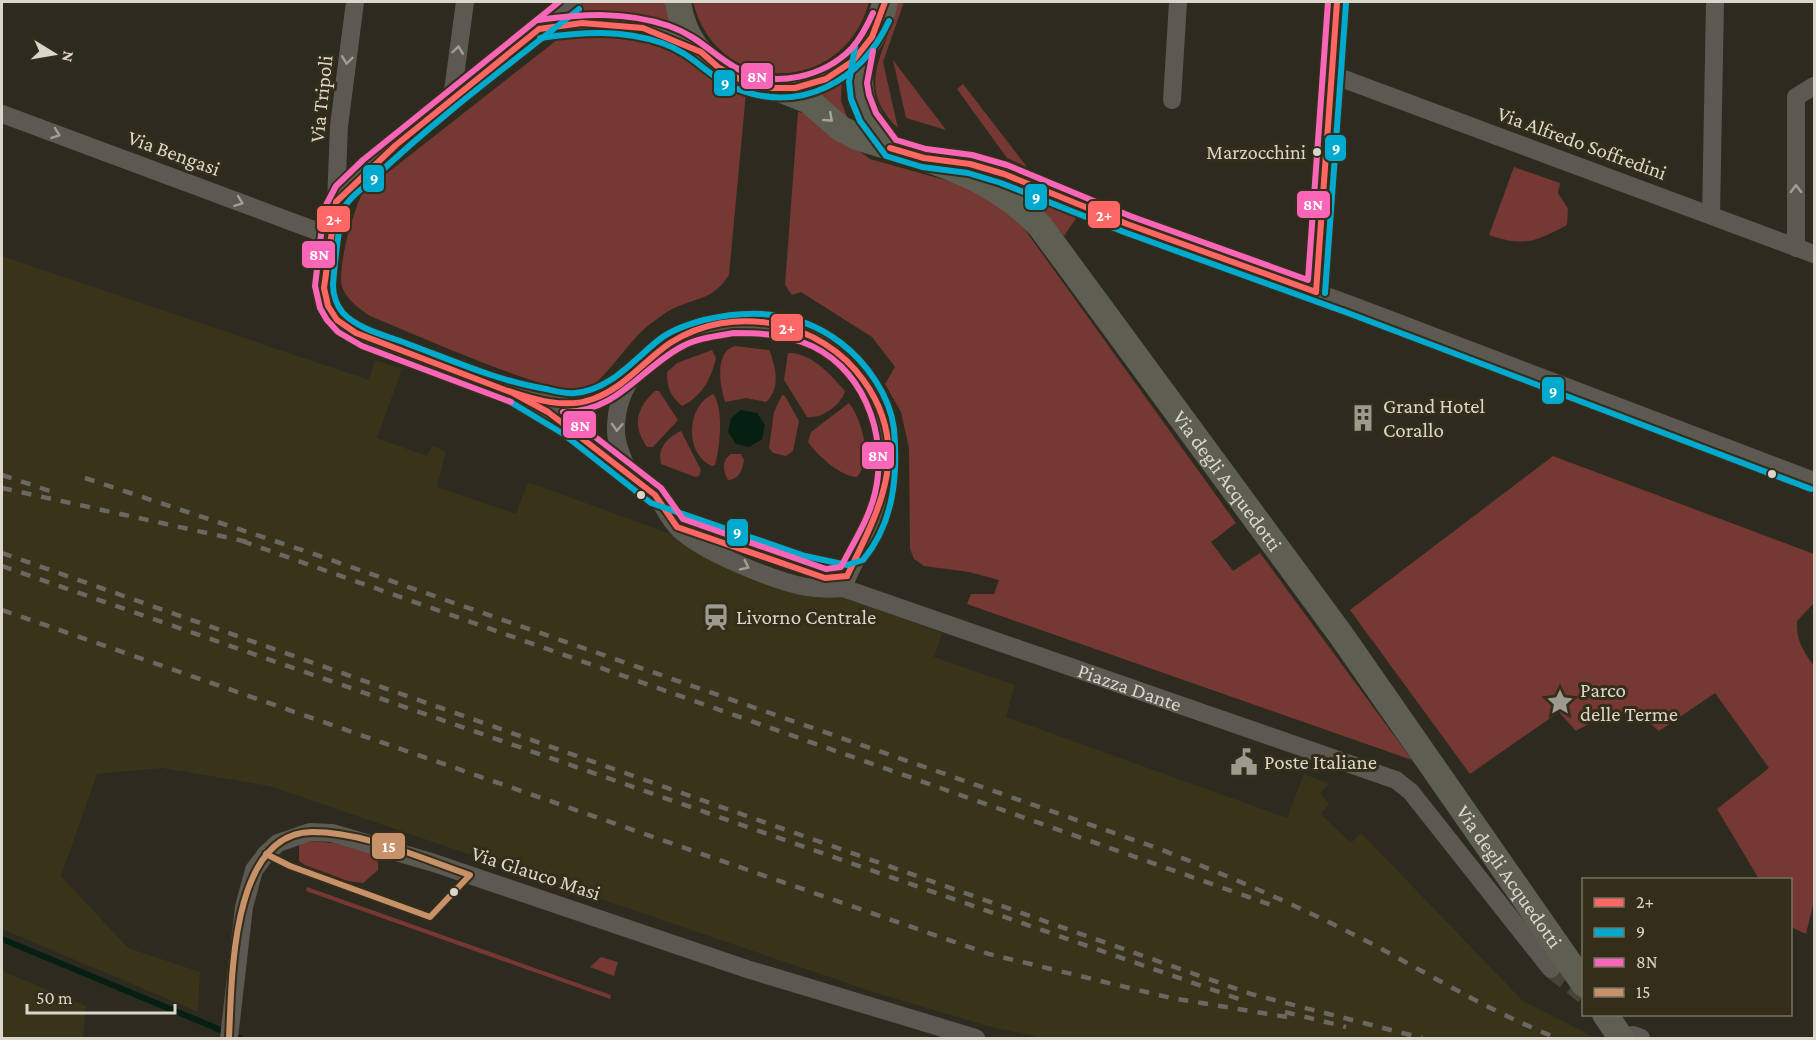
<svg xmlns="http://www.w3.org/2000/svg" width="1816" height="1040" viewBox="0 0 1816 1040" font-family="'Crimson Pro',serif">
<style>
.built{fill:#39331a}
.green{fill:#763832}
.water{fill:#052013}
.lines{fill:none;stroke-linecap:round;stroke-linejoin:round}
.stream{stroke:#052013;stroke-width:6}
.street-tunnel{stroke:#47443a;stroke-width:18;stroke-dasharray:18 9;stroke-linecap:butt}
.street{stroke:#5b5951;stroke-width:18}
.secondary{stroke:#5e5e53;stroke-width:26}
.rail{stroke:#6a6861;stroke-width:4.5;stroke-dasharray:10 10;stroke-linecap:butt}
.bus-1-casing{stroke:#332d1a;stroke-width:10}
.bus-2-casing{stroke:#332d1a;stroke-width:10}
.bus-3-casing{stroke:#332d1a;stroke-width:10}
.bus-4-casing{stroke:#332d1a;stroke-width:10}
.bus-1{stroke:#f66;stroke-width:6}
.bus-2{stroke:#00a9ce;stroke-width:6}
.bus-3{stroke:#fa66b7;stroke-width:6}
.bus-4{stroke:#c7916a;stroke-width:6}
.oneway{stroke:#a19e94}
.oneway2{stroke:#a8a69b}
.bus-dot{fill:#dad6cb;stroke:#332d1a;stroke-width:2}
.labels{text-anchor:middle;stroke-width:6;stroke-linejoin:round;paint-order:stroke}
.bus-label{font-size:20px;fill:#dad6cb;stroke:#332d1a;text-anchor:end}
.street-label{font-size:21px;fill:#dad6cb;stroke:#332d1a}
.poi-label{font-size:21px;fill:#dad6cb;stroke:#332d1a;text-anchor:start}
.line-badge{stroke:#332d1a;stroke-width:2}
.badge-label{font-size:16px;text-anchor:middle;font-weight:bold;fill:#fff}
</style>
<rect width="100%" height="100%" fill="#2d2a20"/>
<g class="built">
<path d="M2,256L369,380L375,360L402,369L377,438L427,456L432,446L446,451L437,487L516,514L528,482L942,633L934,657L1015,685L1006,717L1287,818L1304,774L1329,784L1320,793L1329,804L1321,814L1351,843L1361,833L1523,1001L1596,1038H1043L991,1027L873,992L269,786L162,768L97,774L61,876L128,948L200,972L198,1012L2,929Z"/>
<path d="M2,971L86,1006L83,1038H2Z"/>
</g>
<g class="green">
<path d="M585,2H669L676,33L642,20L567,15Z"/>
<path d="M693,2H869C844,96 717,98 693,2Z"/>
<path d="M897,2H904L883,62L898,128C852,84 889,51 897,2Z"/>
<path d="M591,31L652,39L678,52L710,76L746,93L729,275C712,301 697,297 672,309C664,313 656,320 649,325C629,340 605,381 585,390C560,400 403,329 370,316C360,309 348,301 343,289C335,273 354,208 363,192L562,36Z"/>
<path d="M893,60L946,130L906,118Z"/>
<path d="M842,74L841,101L849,122L804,93Z"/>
<path d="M963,84L1027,167L1007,158L957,89Z"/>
<path d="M798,112L809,114L870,159L977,189L1023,227L1236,523L1211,542L1233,571L1260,553L1412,760L967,604L971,594H994L999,580L969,572L924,566L914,559L910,549L909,448L901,412L885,384L895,367L872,337L801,292L792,295L785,285Z"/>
<path d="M1514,167L1560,183L1558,193L1568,209L1567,225C1535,242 1524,247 1489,235Z"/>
<path d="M1019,186L1079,214L1064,236Z"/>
<path d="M735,346L769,350C776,366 781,389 766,402L746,398L725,402C720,386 714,352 735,346Z"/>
<path d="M712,350L716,358C711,379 702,396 682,406C670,396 667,387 667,372L677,363Z"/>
<path d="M788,353C811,352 831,375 845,391C841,405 822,419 807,417L784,380Z"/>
<path d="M655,391H659L678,420L653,447H647C632,426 636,408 655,391Z"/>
<path d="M713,394C724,407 720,448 715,465L712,466C684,454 686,406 713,394Z"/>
<path d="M782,395L785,396L799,421L793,451L786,456L773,453L769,448L774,412Z"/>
<path d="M849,403C862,420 873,459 857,477C841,477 817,455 808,442L811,432Z"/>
<path d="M681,431L701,470L699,476L695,477L661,464C657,448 667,438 681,431Z"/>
<path d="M731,454H741L744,460C742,470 740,479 728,480C723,471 721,461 731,454Z"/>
<path d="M1553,456L1814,554V603L1797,621C1796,640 1803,651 1814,666V901L1806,934L1791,927L1790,880L1759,879L1717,809L1769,768L1715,693L1659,731C1629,702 1608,712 1576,731L1559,712L1470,774L1350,610Z"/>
<path d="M307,841L333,843L372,853L378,862V870L363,883L348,881L305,865L299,861V846Z"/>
<path d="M307,887L611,995L610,999L306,891Z"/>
<path d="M601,957L618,962L614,976L590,967Z"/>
</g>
<path class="water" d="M741,410L757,413L765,425L762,439L749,447L736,444L728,432L731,418Z"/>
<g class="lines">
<path class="stream" d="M2,939L240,1038"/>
<path class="street-tunnel" d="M1551,969L1584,995"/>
<g class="street">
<path d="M355,2L339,126L336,202L324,288L328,306L337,320L356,333L424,360L513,393L550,401L573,403L593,399L633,377"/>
<path d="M540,28C606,20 639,22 699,51"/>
<path d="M1333,75L1814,254"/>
<path d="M452,98L465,2"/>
<path d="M1172,100L1178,2"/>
<path d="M2,114L330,236"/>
<path d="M956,162L1004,174L1127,224L1351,305L1814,481"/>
<path d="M336,202L396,145L573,2"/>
<path d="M1711,215L1715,2"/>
<path d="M1796,248V97L1814,86"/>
<path d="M1316,292L1337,2"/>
<path id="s1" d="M513,393C563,421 612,455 654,495C664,504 668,519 678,528C700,551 774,581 806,587C818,589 831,589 843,588L1396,780L1411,792L1551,969"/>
<path d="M629,473C623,459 616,445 616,430C615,340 735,303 805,331C826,340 843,355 857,373C884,405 891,442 886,483C881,522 856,552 843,588"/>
<path d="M1633,1035L1641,1038"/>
<path d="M229,1038L244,907L254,870L266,854L278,843L310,832L332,833L434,863L747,969L976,1038"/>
</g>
<g class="secondary">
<path d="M678,2C695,117 862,115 885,2"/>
<path d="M864,49C854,95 863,111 890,148"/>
<path id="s2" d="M779,89L809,101L840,128L857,137C927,159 988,172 1040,226L1341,635L1584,984"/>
<path d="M1605,1014L1621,1038"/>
</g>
<g class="rail">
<path d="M2,475L50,491"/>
<path d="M85,478L308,552L1157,848C1231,877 1304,908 1374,945C1434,977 1493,1013 1557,1038"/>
<path d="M2,488L248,542"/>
<path d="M242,541L1274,906"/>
<path d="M2,553L1251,994L1422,1038"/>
<path d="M2,566L1239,999"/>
<path d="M2,610L989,954L1171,998L1293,1018"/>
<path d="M1285,1012L1346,1027"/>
</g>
<defs>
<g id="bus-1">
<path d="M890,148L924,158L970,164L1004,174L1127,224L1316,292"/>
<path d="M1316,292L1337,2"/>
<path d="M509,391C535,400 566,409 593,399C624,388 644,361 670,343C733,302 822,321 864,381C913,450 879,510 847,576"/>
<path d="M847,576L825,578L677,527L655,495L548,412L513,393L356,333L337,320L328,306L324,288L336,202L396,145L539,29L582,23L643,28L701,52L718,67L741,80L766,88H795L826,79L853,61L872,37L885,2"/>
</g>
<g id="bus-2">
<path d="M540,38C582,32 621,29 662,43C694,54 708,77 735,88C801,115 861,81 889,21"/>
<path d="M855,47L849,82L851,99L860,121L886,156L922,167L968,173L1001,183L1124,232L1348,313L1811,489"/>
<path d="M1325,293L1346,3"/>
<path d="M509,401L562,433L651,503L805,556L847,565L863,560C894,523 898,475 894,429C890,396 867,363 841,343C801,312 753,308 704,320C689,324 673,329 660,339C634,359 611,390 575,393C566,394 555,391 546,389C498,381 454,361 408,344C388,336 359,330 343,313C337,306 333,295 333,285C334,271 339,220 344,208C349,197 366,186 374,178C438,117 510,64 579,9"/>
</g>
<g id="bus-3">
<path d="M538,20C583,14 625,11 669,26C700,37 712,55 738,69C774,89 824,77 852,48C861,38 867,26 873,13"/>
<path d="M873,51L867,83L869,95L876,113L896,140L926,149L972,155L1007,165L1130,216L1308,280L1328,2"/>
<path d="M734,333C758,333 779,334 802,342C862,363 889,433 875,493C869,519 853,543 841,567L826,569L683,519L661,488L563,412C616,413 639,370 681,347C697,338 716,336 734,333Z"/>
<path d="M511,402L362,346L338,332L327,320L320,308L315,286L324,209L336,186L363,160L559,2"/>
</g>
<path id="bus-4" d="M229,1038C232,981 230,833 312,832C365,832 420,858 470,875L430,917L290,866L266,854"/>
</defs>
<use href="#bus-1" class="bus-1-casing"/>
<use href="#bus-2" class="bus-2-casing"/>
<use href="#bus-3" class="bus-3-casing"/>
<use href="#bus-4" class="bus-4-casing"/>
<use href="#bus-1" class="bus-1"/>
<use href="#bus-2" class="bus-2"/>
<use href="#bus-3" class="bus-3"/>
<use href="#bus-4" class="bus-4"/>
</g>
<defs><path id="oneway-chevron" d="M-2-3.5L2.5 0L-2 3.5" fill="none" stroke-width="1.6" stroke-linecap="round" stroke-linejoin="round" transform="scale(1.5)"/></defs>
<g class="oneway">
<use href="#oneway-chevron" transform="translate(458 50) rotate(-82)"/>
<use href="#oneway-chevron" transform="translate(347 60) rotate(97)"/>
<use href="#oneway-chevron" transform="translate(56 134) rotate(20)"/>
<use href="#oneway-chevron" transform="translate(1796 189) rotate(-90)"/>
<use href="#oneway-chevron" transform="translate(239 202) rotate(21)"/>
<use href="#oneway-chevron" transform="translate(617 427) rotate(93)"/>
<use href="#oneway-chevron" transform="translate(745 566) rotate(26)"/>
</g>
<use class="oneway2" href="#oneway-chevron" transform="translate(829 118) rotate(41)"/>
<defs>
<symbol id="building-bare" viewBox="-9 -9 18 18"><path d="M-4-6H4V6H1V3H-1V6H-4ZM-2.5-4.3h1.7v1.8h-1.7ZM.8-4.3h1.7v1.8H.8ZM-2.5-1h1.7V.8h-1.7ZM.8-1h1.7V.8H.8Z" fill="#9d9a8f" stroke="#332d1a" stroke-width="2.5" paint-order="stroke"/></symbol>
<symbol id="station-bare" viewBox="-9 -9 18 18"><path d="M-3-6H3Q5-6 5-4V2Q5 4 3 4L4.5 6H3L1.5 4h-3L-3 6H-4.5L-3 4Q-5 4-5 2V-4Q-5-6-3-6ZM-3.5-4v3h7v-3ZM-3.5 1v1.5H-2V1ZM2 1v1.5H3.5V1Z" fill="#9d9a8f" stroke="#332d1a" stroke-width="2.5" paint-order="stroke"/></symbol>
<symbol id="sight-bare" viewBox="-9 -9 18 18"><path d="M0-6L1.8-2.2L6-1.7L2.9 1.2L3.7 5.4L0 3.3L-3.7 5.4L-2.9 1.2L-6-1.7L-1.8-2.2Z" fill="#9d9a8f" stroke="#332d1a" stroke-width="2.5" paint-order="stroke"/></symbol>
<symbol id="civic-bare" viewBox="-9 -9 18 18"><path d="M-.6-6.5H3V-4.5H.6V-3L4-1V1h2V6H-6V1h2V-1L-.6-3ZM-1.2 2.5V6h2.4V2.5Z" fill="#9d9a8f" stroke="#332d1a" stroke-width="2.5" paint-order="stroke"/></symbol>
</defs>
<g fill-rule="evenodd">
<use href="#building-bare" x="1344" y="399" width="38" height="38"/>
<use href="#station-bare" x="697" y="598" width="38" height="38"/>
<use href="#sight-bare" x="1541" y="683" width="38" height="38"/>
<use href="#civic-bare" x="1225" y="743" width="38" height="38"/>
</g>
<g class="bus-dot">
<circle cx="1317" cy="152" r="5"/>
<circle cx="1772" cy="474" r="5"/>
<circle cx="641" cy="495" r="5"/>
<circle cx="454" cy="892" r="5"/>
</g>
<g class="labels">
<g class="bus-label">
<text x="1306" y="159">Marzocchini</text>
</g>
<g class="street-label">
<text transform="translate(321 99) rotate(-84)" y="7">Via Tripoli</text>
<text transform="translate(1582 143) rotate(20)" y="7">Via Alfredo Soffredini</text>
<text transform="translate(174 153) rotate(20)" y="7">Via Bengasi</text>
<text dy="7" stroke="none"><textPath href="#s2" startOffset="615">Via degli Acquedotti</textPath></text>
<text dy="7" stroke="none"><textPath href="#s1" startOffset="698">Piazza Dante</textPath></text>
<text transform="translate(536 873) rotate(18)" y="7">Via Glauco Masi</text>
<text dy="7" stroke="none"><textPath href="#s2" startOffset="1101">Via degli Acquedotti</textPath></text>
</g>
<g class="poi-label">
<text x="1383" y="413">Grand Hotel<tspan x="1383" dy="24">Corallo</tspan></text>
<text x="736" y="624">Livorno Centrale</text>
<text x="1580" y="697">Parco<tspan x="1580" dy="24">delle Terme</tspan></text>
<text x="1264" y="769">Poste Italiane</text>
</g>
</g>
<g class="line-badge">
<rect x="740" y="62" width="34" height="28" rx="6" fill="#fa66b7"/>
<rect x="713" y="69" width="23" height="28" rx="6" fill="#00a9ce"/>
<rect x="1324" y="134" width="23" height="28" rx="6" fill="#00a9ce"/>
<rect x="362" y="164" width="23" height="29" rx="6" fill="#00a9ce"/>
<rect x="1024" y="183" width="24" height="28" rx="6" fill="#00a9ce"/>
<rect x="1296" y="190" width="35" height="29" rx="6" fill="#fa66b7"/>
<rect x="1087" y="200" width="34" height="29" rx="6" fill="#f66"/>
<rect x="316" y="205" width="35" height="28" rx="6" fill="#f66"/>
<rect x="301" y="240" width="35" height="29" rx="6" fill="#fa66b7"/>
<rect x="770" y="313" width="34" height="29" rx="6" fill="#f66"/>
<rect x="1541" y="376" width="24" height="29" rx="6" fill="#00a9ce"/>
<rect x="562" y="410" width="35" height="29" rx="6" fill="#fa66b7"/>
<rect x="861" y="441" width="34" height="29" rx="6" fill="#fa66b7"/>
<rect x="726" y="518" width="23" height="29" rx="6" fill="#00a9ce"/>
<rect x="371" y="832" width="35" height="28" rx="6" fill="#c7916a"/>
</g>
<g class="badge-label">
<text x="757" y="82">8N</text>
<text x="725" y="89">9</text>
<text x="1336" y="154">9</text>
<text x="374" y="184">9</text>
<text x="1036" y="203">9</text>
<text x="1313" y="210">8N</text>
<text x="1104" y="221">2+</text>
<text x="334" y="225">2+</text>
<text x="319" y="260">8N</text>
<text x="787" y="334">2+</text>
<text x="1553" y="397">9</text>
<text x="580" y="431">8N</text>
<text x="878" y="461">8N</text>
<text x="737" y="538">9</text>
<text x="389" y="852">15</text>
</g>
<rect width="1816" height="1040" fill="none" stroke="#dad6cb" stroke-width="6"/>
<rect x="1582" y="878" width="210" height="138" fill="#332d1a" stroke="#767161" stroke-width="1.5"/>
<rect x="1594" y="898" width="30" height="9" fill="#ff6666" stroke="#767161" stroke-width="1.5"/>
<text x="1636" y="908" font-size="18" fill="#dad6cb">2+</text>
<rect x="1594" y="928" width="30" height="9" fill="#00a9ce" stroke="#767161" stroke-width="1.5"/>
<text x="1636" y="938" font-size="18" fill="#dad6cb">9</text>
<rect x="1594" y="958" width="30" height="9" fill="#fa66b7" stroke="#767161" stroke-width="1.5"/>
<text x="1636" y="968" font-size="18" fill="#dad6cb">8N</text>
<rect x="1594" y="988" width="30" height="9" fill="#c7916a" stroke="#767161" stroke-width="1.5"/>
<text x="1636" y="998" font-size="18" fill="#dad6cb">15</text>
<g transform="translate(54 54) rotate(101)" stroke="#332d1a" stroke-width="4.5" paint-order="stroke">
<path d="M0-4.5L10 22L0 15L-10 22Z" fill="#dad6cb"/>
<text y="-9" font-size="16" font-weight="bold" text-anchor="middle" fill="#dad6cb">N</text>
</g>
<path d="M27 1004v9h148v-9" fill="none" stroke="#dad6cb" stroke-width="3"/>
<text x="36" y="1004" font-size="18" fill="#dad6cb" stroke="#332d1a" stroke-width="4.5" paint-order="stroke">50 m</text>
</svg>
